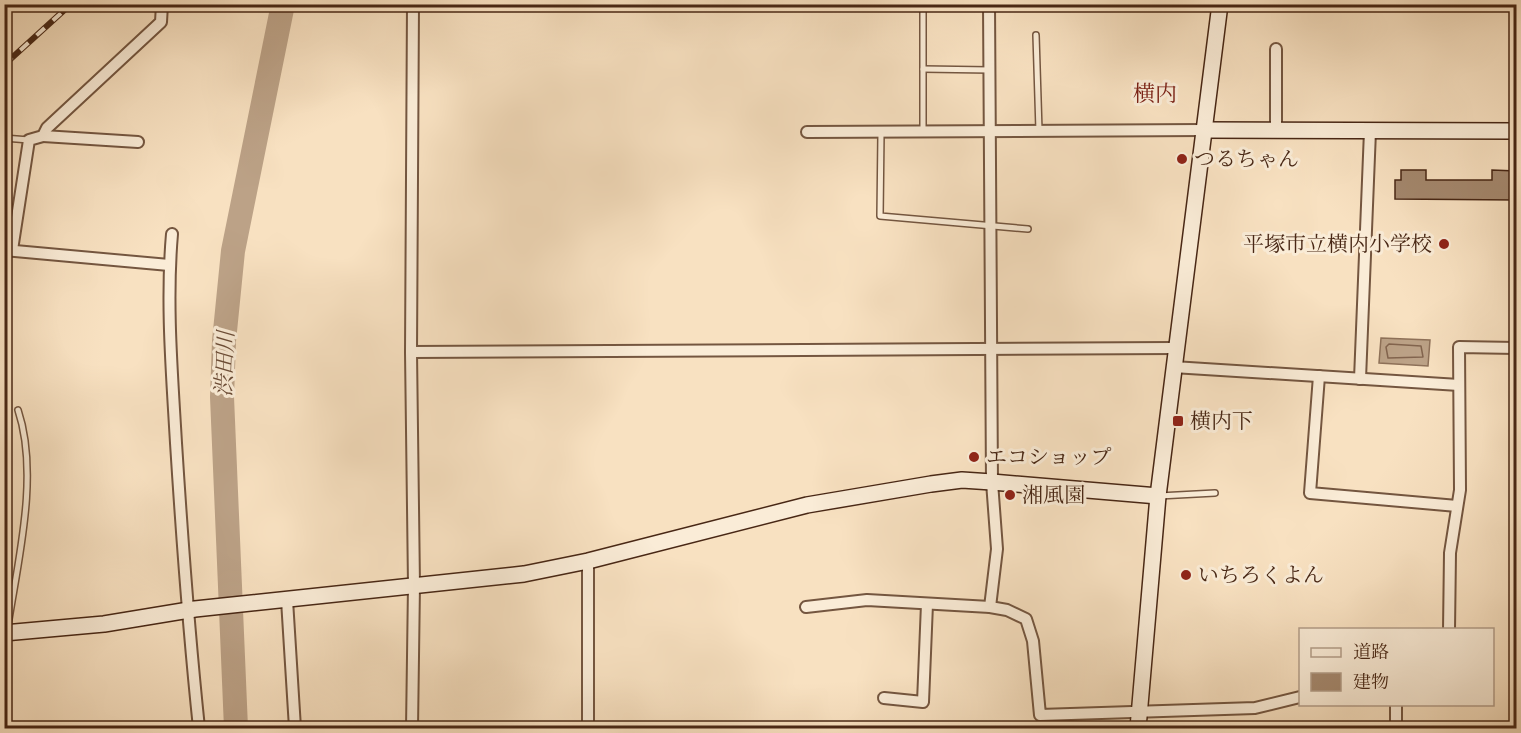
<svg xmlns="http://www.w3.org/2000/svg" width="1521" height="733" viewBox="0 0 1521 733" font-family="Vollkorn,'Noto Serif JP',serif">
<style>
.water{fill:#bca287;stroke:#8e7159;stroke-width:1.5}
.lines{fill:none;stroke-linecap:round;stroke-linejoin:round}
.shore{stroke:#82644e;stroke-width:1.5}
.river{stroke:#bca287;stroke-width:24}
.building{fill:#a4886e;stroke:#482715;stroke-width:1.5}
.lane-casing{stroke:#745640;stroke-width:8}
.street-casing{stroke:#745640;stroke-width:14}
.secondary-casing{stroke:#482715;stroke-width:18}
.lane{stroke:#faecd7;stroke-width:5}
.street{stroke:#faecd7;stroke-width:10}
.secondary{stroke:#faecd7;stroke-width:15}
.rail-casing{stroke:#482715;stroke-width:6}
.rail{stroke:#faecd7;stroke-width:4;stroke-dasharray:11;stroke-linecap:butt}
.poi-dot{fill:#8f2418;stroke:#faecd7;stroke-width:2}
.labels{text-anchor:middle;stroke-width:6;stroke-linejoin:round;paint-order:stroke}
.poi-label{font-size:21px;fill:#482715;stroke:#faecd7;text-anchor:start}
.neighbourhood-label{font-size:22px;fill:#7a1f14;stroke:#faecd7}
.water-label{font-size:22px;font-style:italic;fill:#6b4c37;stroke:#faecd7}
</style>
<rect width="100%" height="100%" fill="#f8e1c1"/>
<filter id="stains"><feTurbulence type="fractalNoise" baseFrequency=".00333" numOctaves="4"/><feColorMatrix values="0 0 0 0 .2 0 0 0 0 .09 0 0 0 0 .02 0 0 0 .5 -.17"/></filter>
<radialGradient id="worn" r=".72"><stop offset=".6" stop-color="#630" stop-opacity="0"/><stop offset="1" stop-color="#630" stop-opacity=".3"/></radialGradient>
<path class="water" d="M1381,338L1430,340L1428,366L1379,363Z"/>
<g class="lines">
<path class="shore" d="M1389,344L1421,346L1423,357L1388,358L1386,347Z"/>
<path class="river" d="M236,728L222,397L224,341L233,251L283,4"/>
</g>
<path class="building" d="M1401,170H1426V180H1492V170L1516,171V200L1395,199V180H1401Z"/>
<g class="lines">
<defs>
<g id="lane">
<path d="M923,4V131"/>
<path d="M1036,35L1039,131"/>
<path d="M923,69L990,70"/>
<path d="M881,133L880,216L1028,229"/>
<path d="M4,138L29,140"/>
<path d="M1159,496L1215,493"/>
<path d="M7,632C17,564 40,476 18,410"/>
</g>
<g id="street">
<path d="M989,4L992,482L997,549L990,607"/>
<path d="M1276,131V49"/>
<path d="M807,132L1204,130"/>
<path d="M43,136L138,142"/>
<path d="M172,234C166,303 172,373 176,443C182,538 189,633 199,728"/>
<path d="M4,250L169,265"/>
<path d="M12,250L29,140L43,136L47,128L161,22L162,4"/>
<path d="M411,352L1175,348"/>
<path d="M1173,367L1459,385"/>
<path d="M1319,376L1310,493L1457,506"/>
<path d="M1360,379L1370,131"/>
<path d="M588,561V728"/>
<path d="M287,600L295,728"/>
<path d="M806,607L867,600L990,607L1007,610L1026,619L1033,641L1040,715L1255,708L1300,697"/>
<path d="M1449,630L1450,553L1460,490L1459,347L1516,348"/>
<path d="M884,698L923,702L927,604"/>
<path d="M1396,704V728"/>
<path d="M412,728L414,585L411,352L413,4"/>
</g>
<g id="secondary">
<path d="M1204,130L1516,131"/>
<path d="M4,633L104,624L195,609L524,574L588,561L807,505L931,484L962,480L992,482L1158,496"/>
<path d="M1138,728L1158,496L1220,4"/>
</g>
</defs>
<use href="#lane" class="lane-casing"/>
<use href="#street" class="street-casing"/>
<use href="#secondary" class="secondary-casing"/>
<use href="#lane" class="lane"/>
<use href="#street" class="street"/>
<use href="#secondary" class="secondary"/>
<defs>
<path id="rail" d="M4,65L71,4"/>
</defs>
<use href="#rail" class="rail-casing"/>
<use href="#rail" class="rail"/>
</g>
<g class="poi-dot">
<circle cx="1182" cy="159" r="6"/>
<circle cx="1444" cy="244" r="6"/>
<rect x="1172" y="415" width="12" height="12" rx="3"/>
<circle cx="974" cy="457" r="6"/>
<circle cx="1010" cy="495" r="6"/>
<circle cx="1186" cy="575" r="6"/>
</g>
<g class="labels">
<g class="poi-label">
<text x="1194" y="166">つるちゃん</text>
<text x="1432" y="251" text-anchor="end">平塚市立横内小学校</text>
<text x="1190" y="428">横内下</text>
<text x="986" y="464">エコショップ</text>
<text x="1022" y="502">湘風園</text>
<text x="1198" y="582">いちろくよん</text>
</g>
<g class="neighbourhood-label">
<text x="1155" y="101">横内</text>
</g>
<g class="water-label">
<text transform="translate(224 364) rotate(-88)" y="8">渋田川</text>
</g>
</g>
<rect width="1521" height="733" fill="none" stroke="#f8e1c1" stroke-width="24"/>
<rect x="6" y="6" width="1509" height="721" fill="none" stroke="#482715" stroke-width="3"/>
<rect x="12" y="12" width="1497" height="709" fill="none" stroke="#482715" stroke-width="1.5"/>
<rect x="1299" y="628" width="195" height="78" fill="#faecd7" stroke="#b39d89" stroke-width="1.5"/>
<rect x="1311" y="648" width="30" height="9" fill="#faecd7" stroke="#b39d89" stroke-width="1.5"/>
<text x="1353" y="658" font-size="18" fill="#482715">道路</text>
<rect x="1311" y="673" width="30" height="18" fill="#a4886e" stroke="#b39d89" stroke-width="1.5"/>
<text x="1353" y="688" font-size="18" fill="#482715">建物</text>
<rect width="100%" height="100%" filter="url(#stains)"/>
<rect width="100%" height="100%" fill="url(#worn)"/>
</svg>
